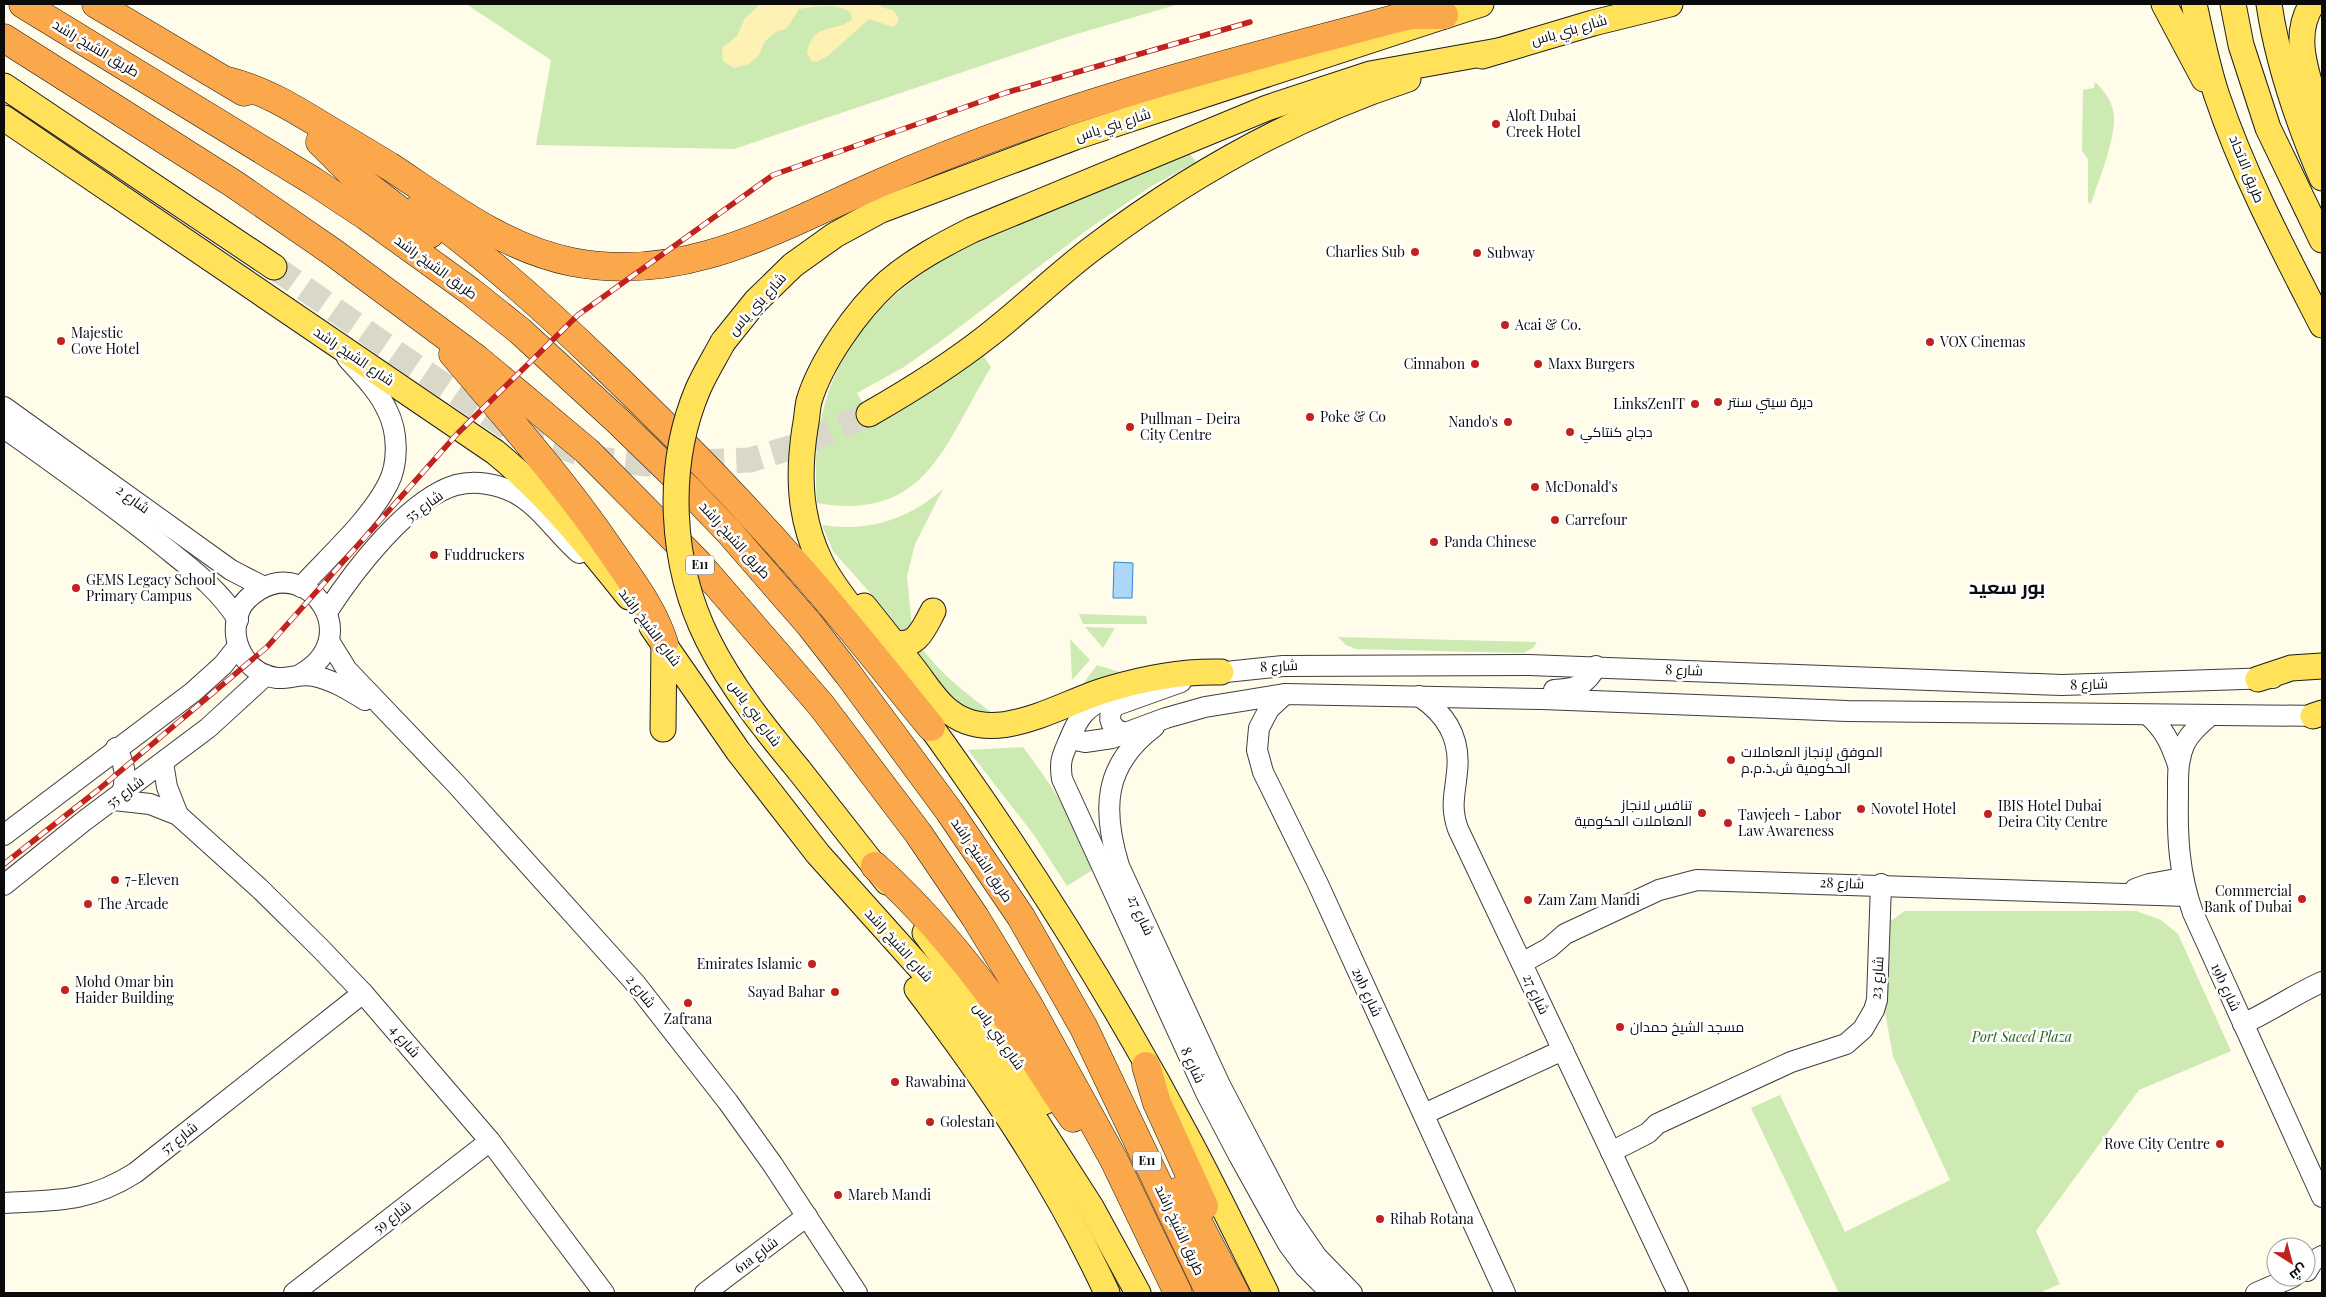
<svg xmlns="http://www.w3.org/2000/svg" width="2326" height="1297" viewBox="0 0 2326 1297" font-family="'Playfair Display',Cairo,serif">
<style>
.green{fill:#cceab2}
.sand{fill:#fdf2b4}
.water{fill:#acd7f9;stroke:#3087d3}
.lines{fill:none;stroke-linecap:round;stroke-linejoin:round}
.major-tunnel{stroke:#dad8c9;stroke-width:25;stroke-dasharray:25 12;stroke-linecap:butt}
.minor-casing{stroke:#3e3e3e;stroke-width:22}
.major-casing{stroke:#1c1c1c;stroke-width:27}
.highway-casing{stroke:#1c1c1c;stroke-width:29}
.minor{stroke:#fff;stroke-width:20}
.major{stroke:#ffe25a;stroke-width:25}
.highway{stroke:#fba84c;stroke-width:28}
.rail-casing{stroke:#c1221e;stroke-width:5.5}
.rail{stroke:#fff;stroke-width:4;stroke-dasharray:11;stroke-linecap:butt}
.major-bridge-casing{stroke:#1c1c1c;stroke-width:27;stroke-linecap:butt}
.major-bridge{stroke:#ffe25a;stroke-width:25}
.poi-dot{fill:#c1221e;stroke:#fff;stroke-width:2}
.labels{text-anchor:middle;stroke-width:5;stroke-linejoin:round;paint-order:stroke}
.shield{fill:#fff;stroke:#545454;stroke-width:1}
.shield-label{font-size:12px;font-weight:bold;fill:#0b0b0b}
.street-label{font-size:14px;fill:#0b0b0b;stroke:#fff}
.poi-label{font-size:14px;fill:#0b0b0b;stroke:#fff;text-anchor:start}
.park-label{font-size:14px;font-style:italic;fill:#24651a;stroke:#fff}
.district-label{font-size:19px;font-weight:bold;fill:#0b0b0b;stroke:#fff}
</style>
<rect width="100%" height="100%" fill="#fffcea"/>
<g class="green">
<path d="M466,4H1179L1070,36L734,149L536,145L551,60Z"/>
<path d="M2095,82C2105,91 2113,103 2114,116C2115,142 2099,178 2091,204L2088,202V159L2082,151L2083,90L2094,88Z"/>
<path d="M1188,151L1196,162L1150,187L1087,230L945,338L904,367L857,393L872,421L982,354L991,367C944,444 927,522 817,503C807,370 868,297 982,238C1003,227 1027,219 1049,210C1095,190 1141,171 1188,151Z"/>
<path d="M943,489L915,544L907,576L912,627L910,631H901L888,613L833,551L822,525C868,532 908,520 943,489Z"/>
<path d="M1079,614L1146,616L1147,624H1083Z"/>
<path d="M1085,627L1115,628L1103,648Z"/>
<path d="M1338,637L1537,642L1533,648L1524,653L1356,649L1346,645Z"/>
<path d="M1070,639L1090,660L1072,680Z"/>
<path d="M915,650H923C942,675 967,694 992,713C956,717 935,675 915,650Z"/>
<path d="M1097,665L1126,674L1080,688Z"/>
<path d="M1023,747C1053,787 1076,822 1094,869L1067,886L1034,835L968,750Z"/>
<path d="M1905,911H2136L2161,920L2178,934L2231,1051L2139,1090L2036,1231L2060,1284L2039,1293H1839L1751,1108L1780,1095L1845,1232L1950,1180L1893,1056L1885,1012L1889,922Z"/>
</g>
<path class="sand" d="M760,4H876L884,8L893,10L898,17V22L893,27L869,19L829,55L817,62L811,61L807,53C814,20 833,35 852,19L851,13C837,2 816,7 799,9L787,28L776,32L765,41L759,55L749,64L734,68L723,61L722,48L737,36L745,18Z"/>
<path class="water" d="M1114,562L1133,563L1132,598H1113Z"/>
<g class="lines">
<path class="major-tunnel" d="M274,267L399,355L511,430L597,459L647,464L750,460L793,447L869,414"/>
<defs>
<g id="minor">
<path d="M4,407L231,570L264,587"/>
<path d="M4,428C56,465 107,501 157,541C186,565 218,587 238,620"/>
<path d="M301,587C329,556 369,521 388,484C399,463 398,431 387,410C378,390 361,374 347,358"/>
<path d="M327,612C353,572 408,499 456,485C475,480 498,484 515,493C541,507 557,534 579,553"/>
<path d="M329,641L347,670L456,784L635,983L728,1102L773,1165L857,1293"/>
<path d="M301,674C364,639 312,558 259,590C251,595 242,603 239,612C228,641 246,674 277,678C290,679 301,673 314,676C333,680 349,690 365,700"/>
<path d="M1207,674L1283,666L1529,665L2062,685L2273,678"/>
<path d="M1554,690C1574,689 1587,686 1596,666"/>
<path d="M1285,694L1269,709L1259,728L1257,750L1263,772L1318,884L1505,1293"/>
<path d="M1419,696C1446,714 1461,738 1457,772C1455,795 1450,806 1458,829L1678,1293"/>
<path d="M1109,697C1086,707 1079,716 1070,738C1063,755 1059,759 1062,779L1206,1093L1239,1156L1288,1244L1305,1267L1331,1293"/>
<path d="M2148,715C2165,730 2171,744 2178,765"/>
<path d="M2211,715C2201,723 2191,732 2185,743C2177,760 2178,778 2178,796C2177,837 2179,874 2193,913L2322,1197"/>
<path d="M1154,727C1103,765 1102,810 1119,866L1220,1085L1288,1215L1317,1257L1352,1293"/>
<path d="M1125,733C1111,729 1106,719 1114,706L1181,682"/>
<path d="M1070,739L1085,742L1112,738L1166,718L1205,707L1285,694L1542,699L1847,711L2322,716"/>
<path d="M116,748C125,764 127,776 122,794"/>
<path d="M163,763L167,787L178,815"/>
<path d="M114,800L150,804L178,815L259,888L320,948L363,993L490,1141L604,1293"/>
<path d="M4,835L193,692L223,665L238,646"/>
<path d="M4,885L84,821L208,728L266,675"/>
<path d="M2135,889L2149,884L2182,878"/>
<path d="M1522,963L1549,948L1565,934L1659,890L1697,880L2187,896"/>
<path d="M2243,1024C2271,1011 2295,994 2322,982"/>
<path d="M1424,1114L1563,1050"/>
<path d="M1611,1152L1648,1133L1657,1124L1791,1062L1846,1044L1863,1029L1874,1010L1877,1000L1881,884"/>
<path d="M4,1203C57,1200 87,1203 135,1173L363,993"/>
<path d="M2307,1271L2313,1261L2322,1256"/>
<path d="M294,1293L490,1141"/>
<path d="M705,1293L807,1216"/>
<path d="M2256,1293L2293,1277"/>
</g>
<g id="major">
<path d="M2164,4L2204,79"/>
<path d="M2194,4C2201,35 2207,66 2217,96C2244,176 2284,251 2322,325"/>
<path d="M2233,4L2241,45L2268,128L2322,240"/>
<path d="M2269,4C2278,65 2298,122 2322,178"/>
<path d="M2312,4C2287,43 2315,89 2322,130"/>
<path d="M1482,56L1593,23L1670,4"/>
<path d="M4,86L274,267"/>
<path d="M4,118L495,452C547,494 587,545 629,597"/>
<path d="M723,342L756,301L793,265L835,235L881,210L1075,137L1481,4"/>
<path d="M869,414C911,390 951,365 989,335C1025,307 1057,275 1093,248C1188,176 1295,116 1408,79"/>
<path d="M864,606C882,628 899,650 916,672C925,684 934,698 945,708C992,751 1059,703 1109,689C1145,678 1183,671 1221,672"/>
<path d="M652,627L738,751L818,854L931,980L1016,1090L1091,1207L1138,1293"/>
<path d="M867,629C851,607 832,586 820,561C799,517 798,474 805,428C807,419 807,410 809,401C821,361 857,310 888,282C914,260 942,245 972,230L1267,108L1370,74L1498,51"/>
<path d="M893,642C916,650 924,628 933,611"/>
<path d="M2258,679L2291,668L2322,666"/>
<path d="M925,708L931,727C1027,860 1114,999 1191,1144C1217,1193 1241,1243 1266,1293"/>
<path d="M2313,716L2322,713"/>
<path d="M663,729L664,643"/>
<path d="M799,770L887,882"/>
<path d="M925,933L997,1030L1044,1102"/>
<path d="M917,989C990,1085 1057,1184 1107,1293"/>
</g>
<g id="highway">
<path d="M23,4L313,181L366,216L470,291L520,331L619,422L687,488L730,533L810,625L848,674L949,811L1021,917L1084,1028L1210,1293"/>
<path d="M96,4L244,92"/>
<path d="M4,38L234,184L334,253L477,359L587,451L698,563L821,705L918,833L975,917L1028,1004L1114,1160L1178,1293"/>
<path d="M228,81C264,90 293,108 324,127C346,140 368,153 389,166C447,204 503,248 572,262C685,284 778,228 878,184C932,160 987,139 1042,120C1158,80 1276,51 1394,19L1411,15H1444"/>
<path d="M320,142L350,172L430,234"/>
<path d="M419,208C485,255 545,309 603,365C669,428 733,493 793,561C841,614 885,671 931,727"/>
<path d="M453,354C508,419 565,483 613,554C633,583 653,609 664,643"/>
<path d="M875,866C927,913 972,968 1012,1025C1033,1056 1051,1088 1073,1118"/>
<path d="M1146,1066L1157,1103L1204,1206"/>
<path d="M1181,1190L1235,1293"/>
</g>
</defs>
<use href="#minor" class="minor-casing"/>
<use href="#major" class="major-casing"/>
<use href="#highway" class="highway-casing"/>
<use href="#minor" class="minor"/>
<use href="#major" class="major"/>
<use href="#highway" class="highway"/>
<defs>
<path id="rail" d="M4,864L98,790L267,647L458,433L578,315L773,175L1005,93L1250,22"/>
</defs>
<use href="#rail" class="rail-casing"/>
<use href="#rail" class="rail"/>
<defs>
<path id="major-bridge" d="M723,342C715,357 705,373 698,389C665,467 670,564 708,640C732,688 765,729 799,770"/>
</defs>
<use href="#major-bridge" class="major-bridge-casing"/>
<use href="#major-bridge" class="major-bridge"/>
</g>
<g class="poi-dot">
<circle cx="1496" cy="124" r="5"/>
<circle cx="1415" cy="252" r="5"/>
<circle cx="1477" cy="253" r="5"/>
<circle cx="1505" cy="325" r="5"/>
<circle cx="61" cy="341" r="5"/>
<circle cx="1930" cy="342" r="5"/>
<circle cx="1475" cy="364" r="5"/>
<circle cx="1538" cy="364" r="5"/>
<circle cx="1718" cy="402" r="5"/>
<circle cx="1695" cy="404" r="5"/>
<circle cx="1310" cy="417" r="5"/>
<circle cx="1508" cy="422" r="5"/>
<circle cx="1130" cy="427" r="5"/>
<circle cx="1570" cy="432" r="5"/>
<circle cx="1535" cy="487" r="5"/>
<circle cx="1555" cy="520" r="5"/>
<circle cx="1434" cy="542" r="5"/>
<circle cx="434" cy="555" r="5"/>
<circle cx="76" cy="588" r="5"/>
<circle cx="1731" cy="760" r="5"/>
<circle cx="1861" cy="809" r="5"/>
<circle cx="1702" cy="813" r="5"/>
<circle cx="1988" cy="814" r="5"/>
<circle cx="1728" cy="823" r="5"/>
<circle cx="115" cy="880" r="5"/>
<circle cx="2302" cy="899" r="5"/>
<circle cx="1528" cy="900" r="5"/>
<circle cx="88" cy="904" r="5"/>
<circle cx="812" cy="964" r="5"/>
<circle cx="65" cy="990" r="5"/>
<circle cx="835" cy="992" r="5"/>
<circle cx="688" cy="1003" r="5"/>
<circle cx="1620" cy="1027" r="5"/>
<circle cx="895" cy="1082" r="5"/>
<circle cx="930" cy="1122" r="5"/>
<circle cx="2220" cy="1144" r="5"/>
<circle cx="838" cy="1195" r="5"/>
<circle cx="1380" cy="1219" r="5"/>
</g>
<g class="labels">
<g class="shield">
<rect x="686" y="555.5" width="28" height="19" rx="4"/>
<rect x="1133" y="1151.5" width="28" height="19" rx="4"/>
</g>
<g class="shield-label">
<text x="700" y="569">E11</text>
<text x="1147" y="1165">E11</text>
</g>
<g class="street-label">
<text transform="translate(1569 30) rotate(-16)" y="5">شارع بني ياس</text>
<text transform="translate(96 48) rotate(31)" y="5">طريق الشيخ راشد</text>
<text transform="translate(1113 125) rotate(-18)" y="5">شارع بني ياس</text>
<text transform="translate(2247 169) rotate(68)" y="5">طريق الاتحاد</text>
<text transform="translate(436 267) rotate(36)" y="5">طريق الشيخ راشد</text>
<text transform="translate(757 304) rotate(-48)" y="5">شارع بني ياس</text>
<text transform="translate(354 356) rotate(34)" y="5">شارع الشيخ راشد</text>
<text transform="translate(133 499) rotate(36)" y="5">شارع 2</text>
<text transform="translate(424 506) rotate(-36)" y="5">شارع 55</text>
<text transform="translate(735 540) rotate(48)" y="5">طريق الشيخ راشد</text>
<text transform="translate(650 627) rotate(53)" y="5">شارع الشيخ راشد</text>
<text transform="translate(1279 666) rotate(-3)" y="5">شارع 8</text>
<text transform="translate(1684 670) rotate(2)" y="5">شارع 8</text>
<text transform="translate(2089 684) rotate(-2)" y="5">شارع 8</text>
<text transform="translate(755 713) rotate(54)" y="5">شارع بني ياس</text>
<text transform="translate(125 792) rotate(-37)" y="5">شارع 55</text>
<text transform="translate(982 860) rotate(56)" y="5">طريق الشيخ راشد</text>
<text transform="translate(1842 883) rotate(2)" y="5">شارع 28</text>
<text transform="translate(1141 915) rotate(65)" y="5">شارع 27</text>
<text transform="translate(899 945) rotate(48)" y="5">شارع الشيخ راشد</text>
<text transform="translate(1877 978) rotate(-86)" y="5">شارع 23</text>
<text transform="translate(2226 987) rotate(65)" y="5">19b شارع</text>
<text transform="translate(641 991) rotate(51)" y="5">شارع 2</text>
<text transform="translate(1367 992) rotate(65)" y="5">29b شارع</text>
<text transform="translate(1536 994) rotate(65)" y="5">شارع 27</text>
<text transform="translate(999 1036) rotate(55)" y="5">شارع بني ياس</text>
<text transform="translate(405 1041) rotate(49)" y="5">شارع 4</text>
<text transform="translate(1193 1065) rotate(65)" y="5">شارع 8</text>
<text transform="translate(179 1138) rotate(-38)" y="5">شارع 57</text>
<text transform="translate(392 1217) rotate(-38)" y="5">شارع 59</text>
<text transform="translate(1180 1230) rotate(65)" y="5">طريق الشيخ راشد</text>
<text transform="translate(756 1255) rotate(-37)" y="5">61a شارع</text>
</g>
<g class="poi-label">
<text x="1506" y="121">Aloft Dubai<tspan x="1506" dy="16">Creek Hotel</tspan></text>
<text x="1405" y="257" text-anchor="end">Charlies Sub</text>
<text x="1487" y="258">Subway</text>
<text x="1515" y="330">Acai &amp; Co.</text>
<text x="71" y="338">Majestic<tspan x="71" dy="16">Cove Hotel</tspan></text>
<text x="1940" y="347">VOX Cinemas</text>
<text x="1465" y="369" text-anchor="end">Cinnabon</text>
<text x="1548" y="369">Maxx Burgers</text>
<text x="1728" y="407">ديرة سيتي سنتر</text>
<text x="1685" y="409" text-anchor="end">LinksZenIT</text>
<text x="1320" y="422">Poke &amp; Co</text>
<text x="1140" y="424">Pullman - Deira<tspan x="1140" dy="16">City Centre</tspan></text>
<text x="1498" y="427" text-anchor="end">Nando's</text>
<text x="1580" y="437">دجاج كنتاكي</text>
<text x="1545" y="492">McDonald's</text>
<text x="1565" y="525">Carrefour</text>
<text x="1444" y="547">Panda Chinese</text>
<text x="444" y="560">Fuddruckers</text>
<text x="86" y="585">GEMS Legacy School<tspan x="86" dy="16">Primary Campus</tspan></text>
<text x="1741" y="757">الموفق لإنجاز المعاملات<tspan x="1741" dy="16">الحكومية ش.ذ.م.م</tspan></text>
<text x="1692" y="810" text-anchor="end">تنافس لانجاز<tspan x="1692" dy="16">المعاملات الحكومية</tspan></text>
<text x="1998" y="811">IBIS Hotel Dubai<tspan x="1998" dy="16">Deira City Centre</tspan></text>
<text x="1871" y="814">Novotel Hotel</text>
<text x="1738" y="820">Tawjeeh - Labor<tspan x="1738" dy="16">Law Awareness</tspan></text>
<text x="125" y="885">7-Eleven</text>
<text x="2292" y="896" text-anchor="end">Commercial<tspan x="2292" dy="16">Bank of Dubai</tspan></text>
<text x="1538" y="905">Zam Zam Mandi</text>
<text x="98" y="909">The Arcade</text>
<text x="802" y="969" text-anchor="end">Emirates Islamic</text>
<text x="75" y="987">Mohd Omar bin<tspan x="75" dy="16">Haider Building</tspan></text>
<text x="825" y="997" text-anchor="end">Sayad Bahar</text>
<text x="688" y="1024" text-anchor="middle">Zafrana</text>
<text x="1630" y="1032">مسجد الشيخ حمدان</text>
<text x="905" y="1087">Rawabina</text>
<text x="940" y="1127">Golestan</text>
<text x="2210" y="1149" text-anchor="end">Rove City Centre</text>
<text x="848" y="1200">Mareb Mandi</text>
<text x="1390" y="1224">Rihab Rotana</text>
</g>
<g class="park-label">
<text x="2022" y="1042">Port Saeed Plaza</text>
</g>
<g class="district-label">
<text x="2007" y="594">بور سعيد</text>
</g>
</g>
<rect width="2326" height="1297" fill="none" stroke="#0b0b0b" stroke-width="10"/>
<g transform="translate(2291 1262) rotate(144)"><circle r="24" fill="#ffffff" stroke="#9d9d9d"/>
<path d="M0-4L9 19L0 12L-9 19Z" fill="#c1221e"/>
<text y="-8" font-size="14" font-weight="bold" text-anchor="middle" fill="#0b0b0b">ش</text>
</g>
</svg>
